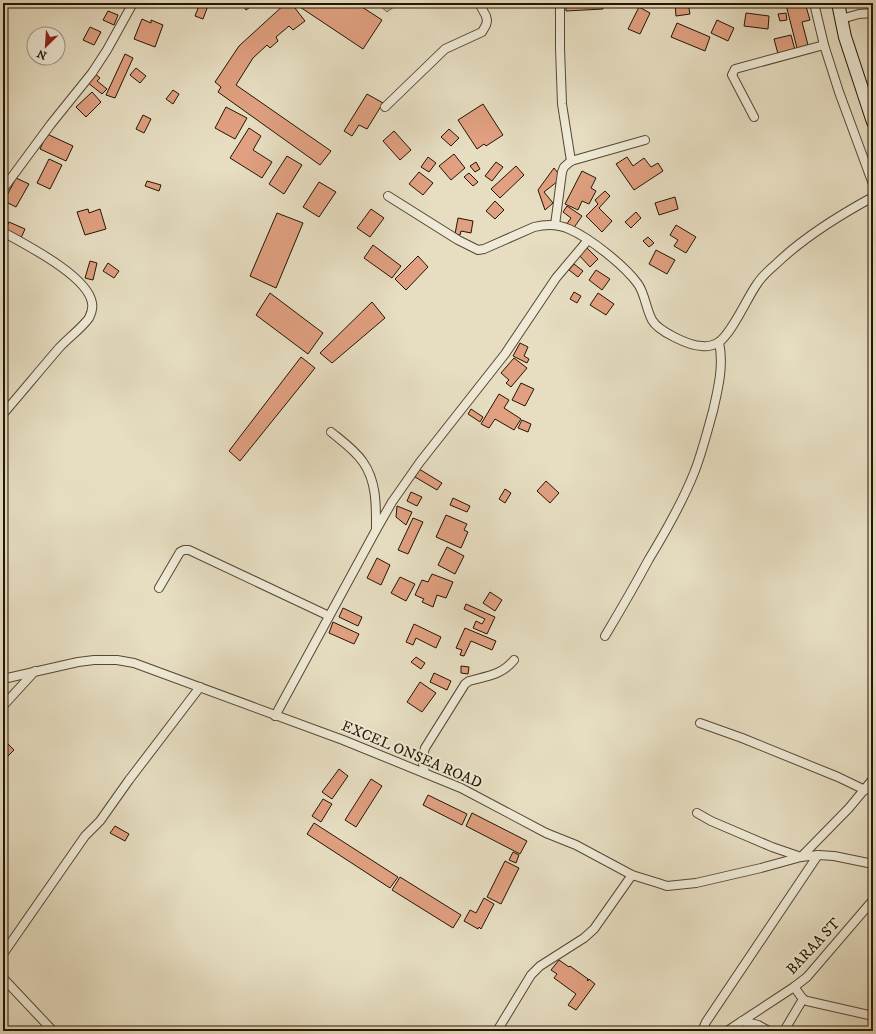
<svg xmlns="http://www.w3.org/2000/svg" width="876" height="1034" viewBox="0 0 876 1034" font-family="'IM FELL DW Pica',serif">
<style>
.green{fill:#b8c192;stroke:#6e6b4a}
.building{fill:#e0a081;stroke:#241501}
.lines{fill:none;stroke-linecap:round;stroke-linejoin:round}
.minor-casing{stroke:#554731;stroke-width:10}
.secondary-casing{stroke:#241501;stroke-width:14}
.minor{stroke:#efead7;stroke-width:8}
.secondary{stroke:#efead7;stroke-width:12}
.labels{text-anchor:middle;stroke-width:4;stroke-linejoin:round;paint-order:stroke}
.street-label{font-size:15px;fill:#241501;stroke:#efead7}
</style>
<rect width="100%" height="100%" fill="#e7dec2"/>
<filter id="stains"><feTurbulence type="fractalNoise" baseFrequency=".005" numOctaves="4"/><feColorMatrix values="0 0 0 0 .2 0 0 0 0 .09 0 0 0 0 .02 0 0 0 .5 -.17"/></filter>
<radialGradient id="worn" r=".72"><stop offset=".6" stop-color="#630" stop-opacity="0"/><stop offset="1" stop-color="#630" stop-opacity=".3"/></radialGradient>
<path class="green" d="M377,3H399L387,12Z"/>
<g class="building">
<path d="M200,3H209L203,19L195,16Z"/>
<path d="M241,3H256L246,10Z"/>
<path d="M286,3H291L305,21L293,30L289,26L276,37L278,41L270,48L267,45L253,58L236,85L331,151L320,165L218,92L221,87L215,82L239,46Z"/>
<path d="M294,3H356L382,20L363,49Z"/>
<path d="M566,3H603V9L566,11Z"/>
<path d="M675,3H688L690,14L676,16Z"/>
<path d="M794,3H805L810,20L802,22L808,45L797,48L786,5Z"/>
<path d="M639,7L650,13L640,34L628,29Z"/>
<path d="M108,11L118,15L114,25L103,20Z"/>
<path d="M746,13L769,16L768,29L744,26Z"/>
<path d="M786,13L787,20L780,21L778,14Z"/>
<path d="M142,19L151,23V20L163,25L155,47L134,39Z"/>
<path d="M717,20L734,28L728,41L711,33Z"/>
<path d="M677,23L710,37L705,51L671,37Z"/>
<path d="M90,27L101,32L94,45L83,40Z"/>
<path d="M791,35L795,50L778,54L774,39Z"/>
<path d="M125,54L133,58L115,98L106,95Z"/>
<path d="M136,68L146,76L140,83L130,75Z"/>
<path d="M94,73L100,78L97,81L107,89L102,94L87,82Z"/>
<path d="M173,90L179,94L173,104L166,99Z"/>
<path d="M92,92L101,102L86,117L76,107Z"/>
<path d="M367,94L383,103L367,129L359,125L352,136L344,131Z"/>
<path d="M483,104L503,135L486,146L484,144L477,149L458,120Z"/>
<path d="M226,107L247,118L235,139L215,128Z"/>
<path d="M143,115L151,119L144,133L136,129Z"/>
<path d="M249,128L261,136L253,150L272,162L262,178L230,158Z"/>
<path d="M449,129L459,138L451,146L441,137Z"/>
<path d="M394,131L411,150L400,160L383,141Z"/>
<path d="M47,134L73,146L66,161L40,149Z"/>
<path d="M454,154L465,168L451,180L439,166Z"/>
<path d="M287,156L302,165L284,194L269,184Z"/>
<path d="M428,157L436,163L429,172L421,167Z"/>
<path d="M627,157L633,166L644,158L651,167L658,163L663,171L634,190L616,164Z"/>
<path d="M49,159L62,165L50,189L37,183Z"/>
<path d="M476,162L480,169L475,172L470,166Z"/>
<path d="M496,162L503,167L492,181L485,176Z"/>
<path d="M516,166L524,175L500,198L491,189Z"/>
<path d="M554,168L562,178L544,192L553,203L545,210L538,190Z"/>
<path d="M582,171L596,178L591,188L596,191L589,204L582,201L578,210L565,204Z"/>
<path d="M419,172L433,183L423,195L409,184Z"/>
<path d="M469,173L478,182L473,186L464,177Z"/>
<path d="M16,178L29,184L16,207L4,201Z"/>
<path d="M147,181L161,185L159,191L145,186Z"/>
<path d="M319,182L336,192L319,217L303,207Z"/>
<path d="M605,191L610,196L599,208L612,221L602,232L586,216L598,204L595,200Z"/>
<path d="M675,197L678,209L659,215L655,203Z"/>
<path d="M495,201L504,210L495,219L486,211Z"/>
<path d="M567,206L582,216L573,229L566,225L571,218L563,212Z"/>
<path d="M88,209L89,213L100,209L106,229L85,235L77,212Z"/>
<path d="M371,209L384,218L370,237L357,228Z"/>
<path d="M636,212L641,218L631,228L625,222Z"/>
<path d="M277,213L303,223L276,288L250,276Z"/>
<path d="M458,218L473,221L471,233L461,231L460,235L455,234Z"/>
<path d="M9,222L25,229L21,238L5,230Z"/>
<path d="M676,225L696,237L686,253L674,246L678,240L670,235Z"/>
<path d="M648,237L654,243L649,247L643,241Z"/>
<path d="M373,245L401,266L392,278L364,258Z"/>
<path d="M586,247L598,259L590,267L578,254Z"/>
<path d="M656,250L675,260L667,274L649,264Z"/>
<path d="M418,256L428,267L406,290L395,279Z"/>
<path d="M90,261L97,263L93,280L85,278Z"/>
<path d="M108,263L119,271L114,278L103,271Z"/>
<path d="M574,264L583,271L578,277L569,270Z"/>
<path d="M596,270L610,279L602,290L589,280Z"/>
<path d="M574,292L581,296L577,303L570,299Z"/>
<path d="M270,293L323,333L308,354L256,315Z"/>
<path d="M598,293L614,304L606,315L590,305Z"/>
<path d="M372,302L385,318L332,363L320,353Z"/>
<path d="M520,343L528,347L524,356L529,359L527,363L513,356Z"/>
<path d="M301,357L315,368L240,461L229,451Z"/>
<path d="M514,358L527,368L511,387L506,383L509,380L501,373Z"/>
<path d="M521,383L534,389L525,406L512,400Z"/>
<path d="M499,394L509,400L504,408L521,419L514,430L495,419L489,428L481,424Z"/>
<path d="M471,409L483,417L480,422L468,414Z"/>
<path d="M522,420L531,424L528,432L518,428Z"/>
<path d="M419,469L442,483L437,490L415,477Z"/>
<path d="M546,481L559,493L550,503L537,491Z"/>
<path d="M505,489L511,493L505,503L499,499Z"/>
<path d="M411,492L422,497L417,506L407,501Z"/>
<path d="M453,498L470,506L467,512L450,505Z"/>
<path d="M397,506L412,512L406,525L396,517Z"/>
<path d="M446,515L467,524L464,530L468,532L461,548L436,537Z"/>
<path d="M413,518L423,522L408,554L398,550Z"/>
<path d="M447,547L464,556L455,574L438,565Z"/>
<path d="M377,558L390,565L381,585L367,578Z"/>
<path d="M432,574L453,582L446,598L437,595L433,607L422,602L424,599L415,595L422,580L428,582Z"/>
<path d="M400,577L415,584L406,601L391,593Z"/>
<path d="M490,592L502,600L495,611L483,603Z"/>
<path d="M466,604L495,617L487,634L473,628L476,621L482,624L485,619L464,609Z"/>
<path d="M343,608L362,617L358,626L339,617Z"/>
<path d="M333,622L359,634L354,644L329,633Z"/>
<path d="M414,624L441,637L436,648L416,638L413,645L406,642Z"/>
<path d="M465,628L496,641L492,650L471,641L464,656L460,655L462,650L456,648Z"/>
<path d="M416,657L425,663L421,669L411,662Z"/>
<path d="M461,666L469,667L468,674L461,673Z"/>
<path d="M434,673L451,681L447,690L430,682Z"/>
<path d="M420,682L436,693L422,712L407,702Z"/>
<path d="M4,740L14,750L3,761V741Z"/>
<path d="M339,769L348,776L332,799L322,792Z"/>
<path d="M371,779L382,786L356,827L345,820Z"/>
<path d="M428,795L467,814L462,825L423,805Z"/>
<path d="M323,799L332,804L321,822L312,816Z"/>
<path d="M472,813L527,841L520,854L466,826Z"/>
<path d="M314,823L398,877L390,888L307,834Z"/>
<path d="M115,826L129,834L125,841L110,833Z"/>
<path d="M513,852L519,855L516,863L509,860Z"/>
<path d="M505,861L519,868L501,904L487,897Z"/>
<path d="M400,877L461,915L453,928L392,890Z"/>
<path d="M484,898L494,904L481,929L479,927L478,929L464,921L470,910L476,913Z"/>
<path d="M559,960L569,967L570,966L588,979L587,980L588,981L589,979L595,984L576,1010L568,1005L576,994L554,978L557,974L551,970Z"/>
</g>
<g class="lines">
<defs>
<g id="minor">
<path d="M560,3V48L562,104L571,161"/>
<path d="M814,3L824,45L839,92L873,184"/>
<path d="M841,19L859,14L873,13"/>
<path d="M385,107L445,49L482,32L486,25L487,21L486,16L479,3"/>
<path d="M754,117L732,75L735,69L824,45"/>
<path d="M3,189L51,124L92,73L107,50L133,3"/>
<path d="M388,196L458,240L478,250L484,249L534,227C546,224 558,224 569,229C590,238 625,266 638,284C645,294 646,309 652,320C658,331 689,346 702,346C707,347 715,345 719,342C732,333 747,298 757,284C762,276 769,270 776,264C804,237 838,216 873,197"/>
<path d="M555,225L562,172L564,167L571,161L645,140"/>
<path d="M3,232C26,245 88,276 92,303C93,308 91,314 89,318C81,329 68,338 59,348C40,370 22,392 3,414"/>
<path d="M331,432C342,441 355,450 363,462C377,482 376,506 376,529"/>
<path d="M159,588L180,552L184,550H189L329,616"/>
<path d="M605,636C620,611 635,585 649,559C666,531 682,503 694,473C702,453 707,432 713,411C718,389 724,366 719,342"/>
<path d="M3,679L78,662L94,660H117L134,663L343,740L461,788L546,833L576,845L632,875L658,883L667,886L696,883L761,868L801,857L818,855L834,856L873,864"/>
<path d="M3,706L35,671"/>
<path d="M275,716L376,530L392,502L420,462L505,354L556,278L588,240"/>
<path d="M700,723L742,738L838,777L865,790"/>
<path d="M425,773L422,759L425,748L465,684L469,681C487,676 502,675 514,660"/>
<path d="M697,813L711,821L772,847L801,857L849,808L873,779"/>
<path d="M3,954L85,836L100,821L129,780L200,687"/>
<path d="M3,978L53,1031"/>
<path d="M794,987L803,999L807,1001L873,1016"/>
<path d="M742,1021L758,1025L769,1031"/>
<path d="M497,1031L531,975L540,966L584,938L594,929L632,875"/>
<path d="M702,1031L706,1022L818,855"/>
<path d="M727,1031L794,987L807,977L873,900"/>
<path d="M784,1031L803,999"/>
</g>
<path id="secondary" d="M838,3L845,37L873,122"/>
</defs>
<use href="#minor" class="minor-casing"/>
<use href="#secondary" class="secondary-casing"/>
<use href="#minor" class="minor"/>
<use href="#secondary" class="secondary"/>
</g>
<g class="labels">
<g class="street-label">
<text transform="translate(412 754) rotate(23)" y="5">EXCEL ONSEA ROAD</text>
<text transform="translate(813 946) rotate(-47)" y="5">BARAA ST</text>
</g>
</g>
<rect width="876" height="1034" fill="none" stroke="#e7dec2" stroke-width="16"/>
<rect x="4" y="4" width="868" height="1026" fill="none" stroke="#241501" stroke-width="2"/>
<rect x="8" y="8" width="860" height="1018" fill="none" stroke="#241501"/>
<g transform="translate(46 46) rotate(205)"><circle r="19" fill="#efead7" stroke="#9e9581"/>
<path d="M0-3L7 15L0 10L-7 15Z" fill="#8f2418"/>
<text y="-6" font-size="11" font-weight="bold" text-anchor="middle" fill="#241501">N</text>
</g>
<rect width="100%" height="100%" filter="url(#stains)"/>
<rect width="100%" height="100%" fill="url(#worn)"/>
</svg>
